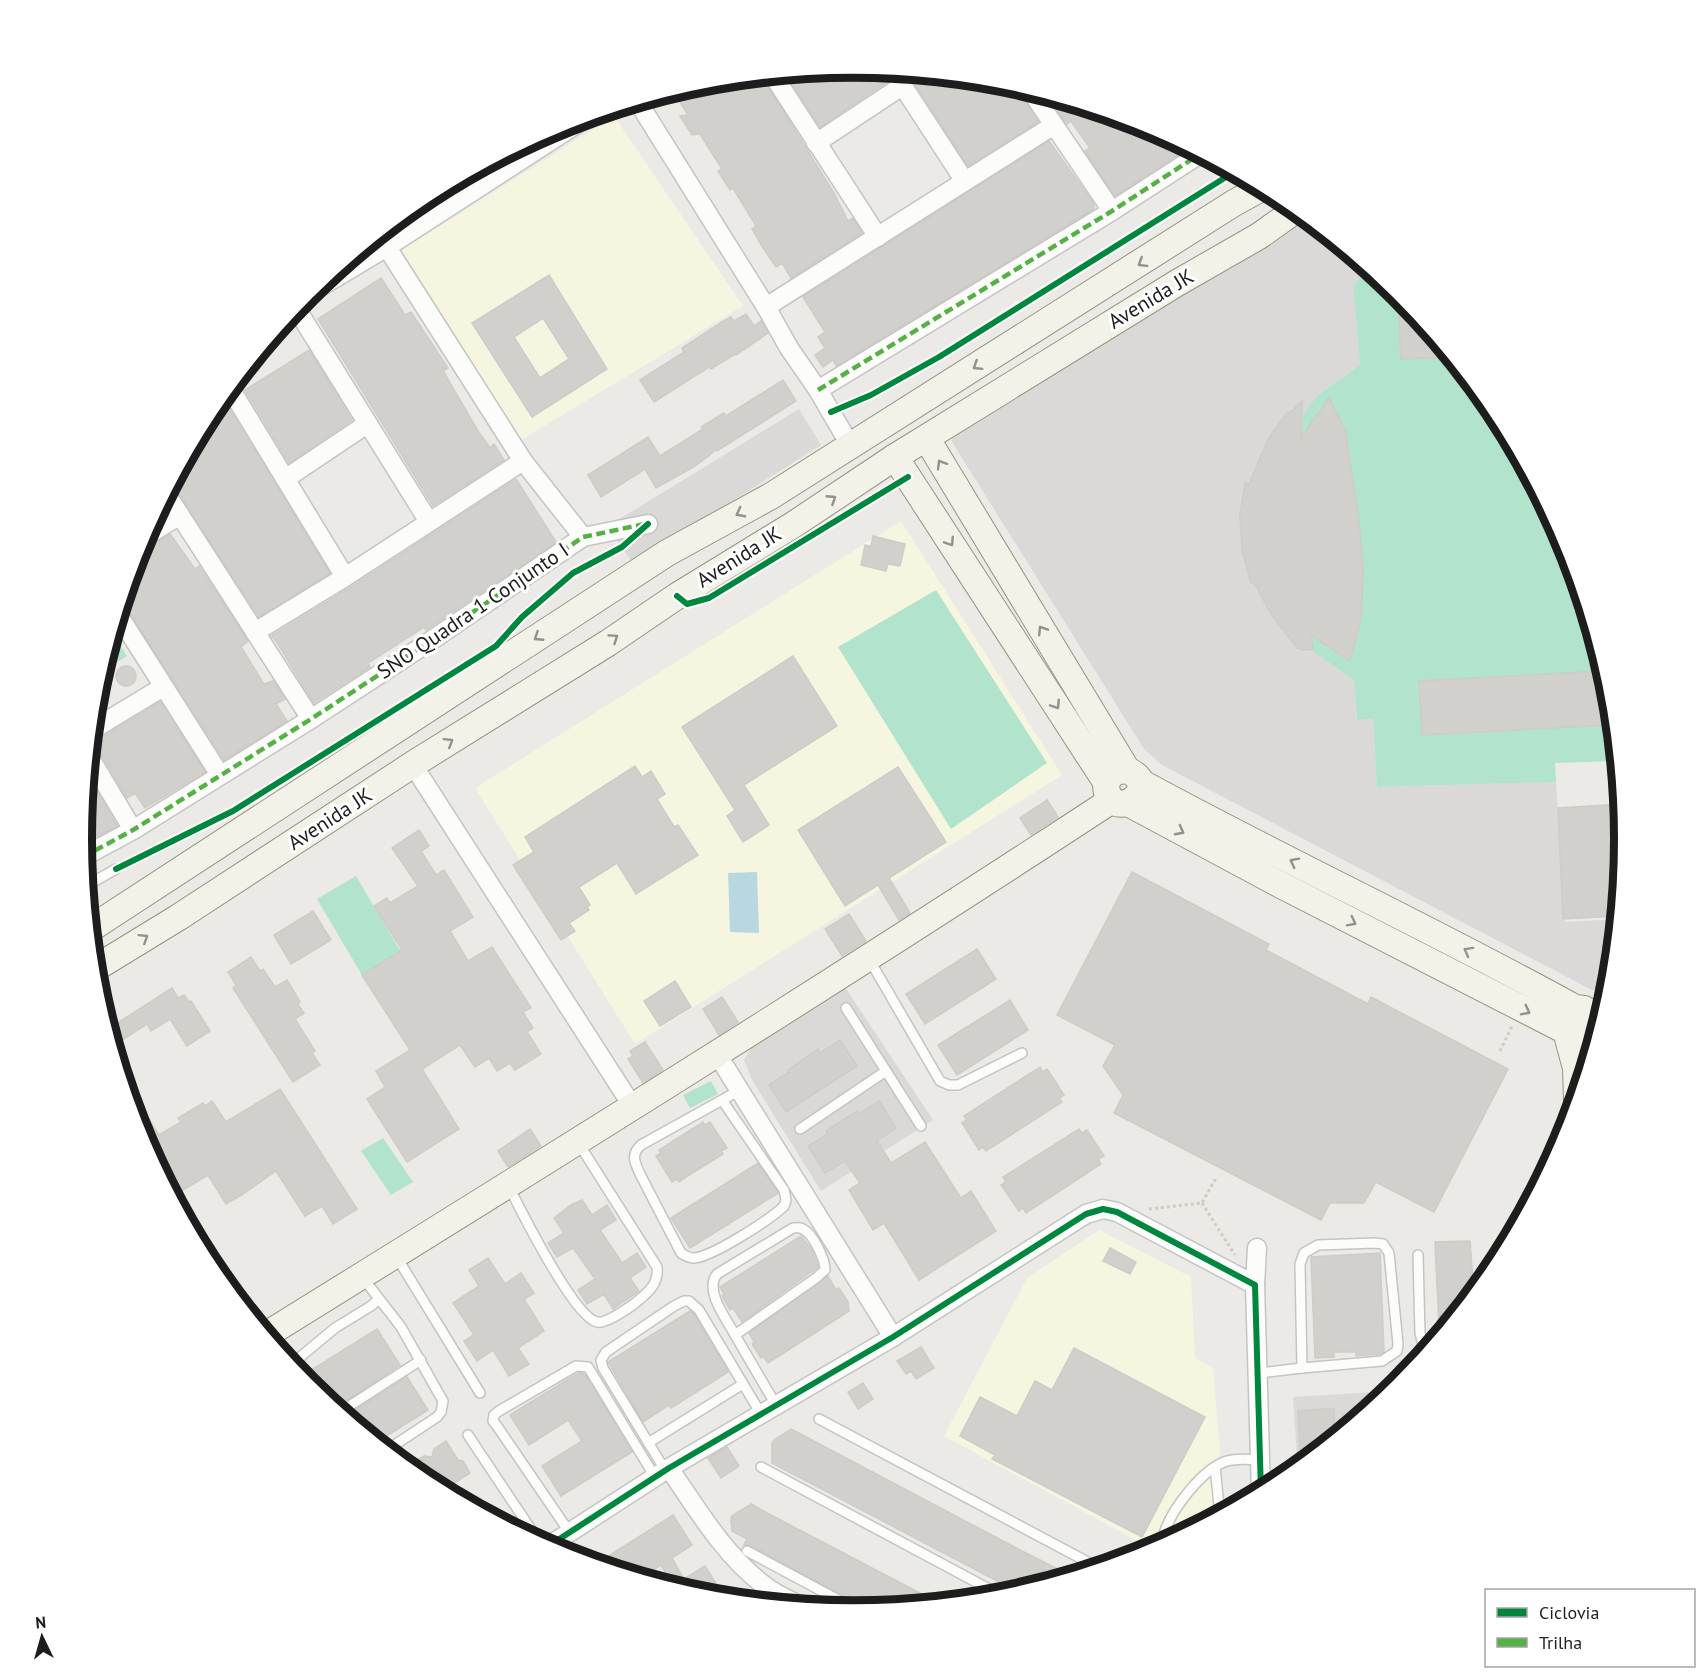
<svg xmlns="http://www.w3.org/2000/svg" width="1707" height="1679" viewBox="0 0 1707 1679" font-family="'PT Sans',sans-serif">
<style>
.residential{fill:#dad9d7}
.education{fill:#f6f5e0}
.pitch{fill:#b1e3cd}
.water{fill:#b9d7df}
.building{fill:#d2d0cd;stroke:#cfcbc7;stroke-width:1.5;fill-rule:evenodd}
.lines{fill:none;stroke-linecap:round;stroke-linejoin:round}
.lane-casing{stroke:#c4c4c2;stroke-width:12}
.street-casing{stroke:#c4c4c2;stroke-width:21}
.secondary-casing{stroke:#93957e;stroke-width:28}
.path{stroke:#d6c8c5;stroke-width:3;stroke-dasharray:3 3;stroke-linecap:butt}
.lane{stroke:#fcfcfb;stroke-width:9}
.street{stroke:#fcfcfb;stroke-width:18}
.secondary{stroke:#f2f2e9;stroke-width:26}
.quiet{stroke:#55b145;stroke-width:4.5;stroke-dasharray:9 4.5;stroke-linecap:butt}
.cycleway-casing{stroke:#fff;stroke-width:10}
.cycleway{stroke:#00873e;stroke-width:6}
.oneway{stroke:#92928d}
.labels{text-anchor:middle;stroke-width:6;stroke-linejoin:round;paint-order:stroke}
.street-label{font-size:21px;fill:#1d1d1d;stroke:#fff}
.rim{fill:none;stroke:#1d1d1d;stroke-width:8}
</style>
<rect width="100%" height="100%" fill="#ebeae6"/>
<g class="residential">
<path d="M1301,212L1368,268L1353,286L1360,365L1318,395L1316,654L1354,680L1357,720L1373,719L1377,787L1556,782L1565,922L1618,919L1611,989L1592,990L1162,765L1144,749L952,442V433Z"/>
<path d="M799,409L821,445L633,564L608,526Z"/>
<path d="M845,987L933,1120L821,1191L752,1080L744,1060L751,1048Z"/>
<path d="M1392,1391L1298,1469L1293,1397Z"/>
</g>
<g class="education">
<path d="M614,116L743,306L521,440L402,250Z"/>
<path d="M901,521L1062,775L635,1044L475,788Z"/>
<path d="M1099,1230L1191,1277L1195,1358L1213,1368L1225,1512L1154,1550L944,1436L1027,1278Z"/>
</g>
<g class="pitch">
<path d="M1368,268L1400,294L1496,411L1567,544L1611,689L1618,761L1555,763L1556,782L1377,787L1373,719L1357,720L1354,680L1316,654L1294,624L1293,428L1318,395L1360,365L1353,286Z"/>
<path d="M936,590L1047,763L951,829L838,647Z"/>
<path d="M113,635L127,656L101,672Z"/>
<path d="M356,876L401,952L362,975L317,899Z"/>
<path d="M711,1081L718,1094L690,1108L683,1095Z"/>
<path d="M383,1138L413,1182L391,1195L361,1151Z"/>
</g>
<path class="water" d="M757,872L759,933L730,932L728,873Z"/>
<g class="building">
<path d="M854,68L882,70L887,82L820,127L786,74Z"/>
<path d="M908,73L1004,82L1016,86L1038,122L968,166Z"/>
<path d="M762,77L834,193L848,221L853,218L862,233L791,278L782,263L776,267L763,248L752,229L756,226L733,188L730,190L718,171L722,169L700,134L692,135L680,116L688,115L673,91L703,82Z"/>
<path d="M1063,100L1149,126L1185,145L1187,149L1115,196L1085,151L1090,148L1071,121L1067,124L1054,106Z"/>
<path d="M1049,141L1094,204V209L836,366L833,360L823,367L815,355L825,348L818,337L825,332L803,297Z"/>
<path d="M549,275L607,369L532,417L472,323ZM543,318L569,359L540,378L514,337Z"/>
<path d="M381,278L405,315L411,312L448,368L443,371L478,431L490,448L494,444L504,460L433,506L318,319Z"/>
<path d="M1398,293L1400,294L1451,357L1401,359Z"/>
<path d="M746,314L754,326L761,321L768,333L736,355L735,354L711,369L709,367L654,402L640,380L684,352L682,348L722,322L731,317L734,321Z"/>
<path d="M309,350L352,420L289,463L245,390Z"/>
<path d="M783,380L796,401L717,451L716,449L710,455L695,466L656,488L645,469L601,497L588,475L648,437L660,456L703,429L701,427L724,413L726,416Z"/>
<path d="M222,397L330,573L259,617L176,489L172,485L212,410Z"/>
<path d="M1329,398L1345,429L1359,521L1363,571L1361,618L1350,661L1311,635L1313,649L1302,650L1297,648L1271,614L1254,582L1251,583L1242,550L1240,515L1245,483L1249,484L1268,439L1287,413L1291,412L1302,401L1301,438Z"/>
<path d="M516,479L556,542L426,630L424,627L368,663L370,667L314,703L276,641L271,636L351,587Z"/>
<path d="M170,534L195,569L199,566L248,641L241,647L264,684L273,681L285,699L276,704L287,721L224,760L128,610L122,605L138,552Z"/>
<path d="M873,536L905,544L900,566L888,564L886,571L861,565L865,545L871,546Z"/>
<path d="M793,656L837,726L744,785L769,825L743,842L727,816L735,810L682,727Z"/>
<circle cx="126" cy="676" r="10"/>
<path d="M1603,671L1607,725L1422,735L1419,681Z"/>
<path d="M160,702L205,772L145,808L135,793L127,798L100,752L91,747V741L98,740Z"/>
<path d="M635,766L642,777L651,771L665,794L657,799L674,827L678,825L698,855L636,894L617,863L579,887L590,905L587,907L589,910L569,923L575,931L561,940L513,865L534,852L525,837Z"/>
<path d="M898,767L946,842L889,878L910,913L899,920L878,885L845,906L798,830Z"/>
<path d="M88,776L117,826L82,845V839Z"/>
<path d="M1047,800L1058,817L1031,835L1020,818Z"/>
<path d="M1622,804L1625,840L1618,916L1563,919L1558,808Z"/>
<path d="M419,830L429,846L421,851L436,875L444,870L473,917L450,931L468,961L492,947L531,1008L523,1012L533,1028L527,1032L541,1054L515,1070L510,1063L497,1071L489,1058L475,1067L460,1045L422,1069L459,1129L407,1162L367,1099L385,1087L376,1071L410,1050L362,975L402,950L374,906L387,898L390,903L418,886L392,848Z"/>
<path d="M1132,872L1269,944L1266,950L1368,1004L1371,997L1508,1069L1434,1212L1376,1182L1364,1203H1330L1321,1220L1114,1113L1123,1095L1103,1066L1115,1045L1057,1015Z"/>
<path d="M313,911L331,940L291,964L274,935Z"/>
<path d="M849,914L866,941L842,956L825,929Z"/>
<path d="M977,949L996,979L925,1024L906,994Z"/>
<path d="M251,957L260,971L263,969L275,987L287,980L300,1002L298,1004L304,1013L295,1019L315,1051L312,1053L320,1065L293,1082L233,988L236,985L228,972Z"/>
<path d="M675,981L691,1007L660,1026L644,1001Z"/>
<path d="M172,988L178,998L184,995L189,1002L191,1001L210,1031L187,1046L170,1019L151,1031L147,1024L113,1046L108,1029Z"/>
<path d="M722,997L738,1022L719,1035L703,1009Z"/>
<path d="M1010,1000L1028,1030L957,1075L938,1045Z"/>
<path d="M840,1040L857,1066L786,1112L769,1085L789,1072L788,1070L818,1049L820,1053Z"/>
<path d="M645,1042L663,1070L643,1083L628,1059L633,1056L630,1051Z"/>
<path d="M1040,1067L1042,1072L1047,1069L1057,1084L1064,1095L1059,1098L1062,1102L986,1151L983,1147L979,1150L962,1123L967,1120L964,1116Z"/>
<path d="M280,1089L357,1209L333,1224L322,1206L305,1216L276,1171L243,1194L226,1204L208,1175L173,1196L140,1135L135,1119L145,1113L159,1135L181,1122L178,1118L203,1103L205,1106L212,1101L226,1122Z"/>
<path d="M879,1101L896,1128L877,1141L891,1163L925,1142L961,1198L971,1191L996,1231L919,1280L884,1223L873,1230L849,1190L860,1183L845,1161L825,1173L808,1146L828,1134L826,1131L857,1111L859,1114Z"/>
<path d="M703,1122L705,1125L710,1122L727,1148L721,1151L723,1154L694,1172L679,1182L677,1179L672,1182L656,1156L661,1153L659,1150Z"/>
<path d="M530,1129L541,1146L508,1167L498,1151Z"/>
<path d="M1079,1129L1082,1133L1087,1130L1104,1156L1098,1159L1101,1164L1026,1213L1023,1208L1019,1211L1001,1185L1006,1182L1003,1177Z"/>
<path d="M758,1163L778,1193L690,1248L671,1218Z"/>
<path d="M582,1200L592,1215L607,1205L616,1220L600,1230L622,1263L637,1253L646,1267L630,1278L639,1291L613,1309L604,1294L587,1304L578,1290L595,1279L573,1248L557,1257L548,1243L564,1233L554,1218L571,1205Z"/>
<path d="M801,1236L812,1250L818,1267L742,1322L733,1308L730,1310L722,1296L724,1294L720,1287Z"/>
<path d="M1470,1241L1474,1295L1448,1326H1439L1435,1242Z"/>
<path d="M1110,1248L1136,1262L1130,1274L1103,1261Z"/>
<path d="M1380,1253L1384,1352L1380,1354L1356,1356V1352H1334V1357L1315,1358L1311,1257Z"/>
<path d="M488,1258L505,1284L521,1273L534,1293L524,1299L544,1331L518,1348L529,1364L509,1376L493,1350L477,1361L464,1341L474,1335L453,1303L479,1286L469,1270Z"/>
<path d="M828,1276L836,1290L839,1288L848,1302L849,1311L768,1363L763,1356L761,1358L752,1344L754,1342L749,1333Z"/>
<path d="M690,1311L694,1314L728,1372L671,1408L669,1405L643,1422L608,1362Z"/>
<path d="M377,1329L400,1365L335,1408L307,1384H312L305,1374Z"/>
<path d="M921,1347L934,1368L916,1379L911,1371L906,1374L897,1361Z"/>
<path d="M1074,1348L1205,1417L1142,1537L992,1459L995,1455L960,1436L980,1397L1017,1416L1035,1381L1052,1390Z"/>
<path d="M578,1373H583L586,1376L632,1452L561,1496L542,1466L582,1441L568,1420L529,1445L510,1415Z"/>
<path d="M407,1377L428,1410L377,1442L346,1416Z"/>
<path d="M863,1383L873,1399L858,1409L848,1392Z"/>
<path d="M1322,1409H1334L1335,1438L1301,1466L1298,1411Z"/>
<path d="M791,1429L1020,1550L1072,1576L1018,1592L940,1551L772,1463V1443L774,1440Z"/>
<path d="M446,1441L458,1460L463,1461L470,1473L451,1485L461,1501L424,1481L406,1466L424,1456L432,1457L434,1449Z"/>
<path d="M727,1447L739,1466L721,1478L708,1458Z"/>
<path d="M751,1504L769,1514L939,1603L868,1610L750,1545H744L747,1539L732,1531L731,1518L733,1515Z"/>
<path d="M673,1515L692,1545L672,1558L684,1579L705,1566L726,1599L703,1597L672,1587L674,1586L661,1565L640,1578L596,1564Z"/>
</g>
<g class="lines">
<defs>
<g id="lane">
<path d="M86,886L116,869"/>
<path d="M869,959L940,1081L949,1085H958L1022,1053"/>
<path d="M846,1008L921,1126"/>
<path d="M722,1100L784,1190L786,1200L784,1206C771,1219 712,1257 694,1258C689,1258 686,1256 681,1253L641,1176C635,1163 630,1155 641,1145L740,1090"/>
<path d="M800,1129L886,1071"/>
<path d="M509,1187C521,1211 574,1317 597,1322C605,1324 627,1309 634,1304C647,1293 659,1285 657,1267L579,1144"/>
<path d="M793,1228C796,1228 800,1227 803,1229C813,1234 825,1259 825,1270L816,1278L735,1335C726,1318 704,1291 717,1274Z"/>
<path d="M1375,1243L1383,1244L1389,1253L1398,1344L1397,1351L1382,1361L1302,1368L1300,1264L1304,1253L1318,1245Z"/>
<path d="M1418,1255L1420,1333L1422,1341L1428,1350"/>
<path d="M396,1256L480,1393"/>
<path d="M363,1278L401,1327L443,1401L441,1412L437,1417L387,1450"/>
<path d="M735,1335L776,1405"/>
<path d="M299,1358L335,1328L371,1306L379,1299"/>
<path d="M1259,1373L1302,1368"/>
<path d="M340,1412L421,1360"/>
<path d="M819,1419L1099,1568"/>
<path d="M468,1435L540,1543"/>
<path d="M648,1443L743,1384"/>
<path d="M761,1467L1004,1597"/>
<path d="M1215,1467L1220,1515"/>
<path d="M665,1470L603,1368L601,1360L606,1352L674,1306L684,1301H689L699,1310L761,1414"/>
<path d="M570,1533L497,1426L493,1421L494,1415L499,1411L576,1366L588,1367L655,1477"/>
<path d="M561,1538L574,1557"/>
<path d="M1167,1543L1164,1534C1171,1510 1202,1469 1227,1461C1237,1458 1249,1459 1260,1460"/>
<path d="M747,1551L859,1611"/>
</g>
<g id="street">
<path d="M893,71L964,180"/>
<path d="M773,75L878,237"/>
<path d="M1031,91L1112,211"/>
<path d="M638,102L766,307L789,348L818,390L850,445"/>
<path d="M816,143L902,86"/>
<path d="M379,235L523,461L583,537"/>
<path d="M305,296L387,247L586,118"/>
<path d="M766,307L1054,125"/>
<path d="M296,308L429,522"/>
<path d="M230,388L345,577"/>
<path d="M818,390L1112,211L1200,154"/>
<path d="M285,479L367,424"/>
<path d="M167,495L311,719"/>
<path d="M143,538L180,515"/>
<path d="M119,616L220,775"/>
<path d="M255,632L345,577L523,461"/>
<path d="M92,730L163,687"/>
<path d="M90,758L133,830"/>
<path d="M413,765L633,1107"/>
<path d="M83,857L133,830L311,719L426,644L583,537L648,524"/>
<path d="M717,1054L893,1337"/>
<path d="M1255,1285L1257,1248"/>
<path d="M669,1468C697,1509 724,1555 765,1586C775,1594 789,1600 801,1606"/>
<path d="M547,1547L669,1468L893,1337L1086,1214L1103,1209L1117,1212L1255,1285L1261,1493"/>
</g>
<g id="secondary">
<path d="M927,439L1127,770C1168,788 1105,829 1106,782L1114,772L1127,770"/>
<path d="M895,457L1106,782"/>
<path d="M1140,782C1283,860 1432,929 1575,1008L1584,1009L1590,1014C1592,1023 1591,1029 1586,1036H1576L1566,1031C1566,1020 1565,1015 1575,1008"/>
<path d="M1128,803L1281,885L1566,1031L1576,1068L1577,1100"/>
<path d="M90,929L667,553L771,496L1234,203L1263,187"/>
<path d="M94,969L179,917L415,763L608,643L677,596L793,525L895,457L1177,283L1259,236L1297,209"/>
<path d="M266,1335C550,1159 833,983 1112,800"/>
</g>
</defs>
<use href="#lane" class="lane-casing"/>
<use href="#street" class="street-casing"/>
<use href="#secondary" class="secondary-casing"/>
<g class="path">
<path d="M1500,1051L1512,1026"/>
<path d="M1202,1203L1235,1255"/>
<path d="M1149,1209L1202,1203L1216,1178"/>
</g>
<use href="#lane" class="lane"/>
<use href="#street" class="street"/>
<use href="#secondary" class="secondary"/>
<g class="quiet">
<path d="M818,390L1112,211L1200,154"/>
<path d="M83,857L133,830L311,719L426,644L583,537L645,524"/>
</g>
<defs>
<g id="cycleway">
<path d="M831,412L871,395L939,357L1234,172"/>
<path d="M677,596L687,604L709,598L908,477"/>
<path d="M116,869L233,811L496,646L522,617L573,573L622,547L648,524"/>
<path d="M547,1547L669,1468L893,1337L1086,1214L1103,1209L1117,1212L1255,1285L1261,1493"/>
</g>
</defs>
<use href="#cycleway" class="cycleway-casing"/>
<use href="#cycleway" class="cycleway"/>
</g>
<defs><path id="oneway-chevron" d="M-2-3.5L2.5 0L-2 3.5" fill="none" stroke-width="1.6" stroke-linecap="round" stroke-linejoin="round" transform="scale(1.5)"/></defs>
<g class="oneway">
<use href="#oneway-chevron" transform="translate(1142 263) rotate(148)"/>
<use href="#oneway-chevron" transform="translate(977 366) rotate(148)"/>
<use href="#oneway-chevron" transform="translate(941 464) rotate(-121)"/>
<use href="#oneway-chevron" transform="translate(832 499) rotate(-33)"/>
<use href="#oneway-chevron" transform="translate(740 513) rotate(152)"/>
<use href="#oneway-chevron" transform="translate(950 542) rotate(57)"/>
<use href="#oneway-chevron" transform="translate(1042 630) rotate(-123)"/>
<use href="#oneway-chevron" transform="translate(538 637) rotate(147)"/>
<use href="#oneway-chevron" transform="translate(614 638) rotate(-34)"/>
<use href="#oneway-chevron" transform="translate(1056 705) rotate(57)"/>
<use href="#oneway-chevron" transform="translate(449 742) rotate(-32)"/>
<use href="#oneway-chevron" transform="translate(1180 831) rotate(28)"/>
<use href="#oneway-chevron" transform="translate(1294 862) rotate(-153)"/>
<use href="#oneway-chevron" transform="translate(1352 922) rotate(27)"/>
<use href="#oneway-chevron" transform="translate(144 938) rotate(-32)"/>
<use href="#oneway-chevron" transform="translate(1468 951) rotate(-151)"/>
<use href="#oneway-chevron" transform="translate(1526 1011) rotate(27)"/>
</g>
<g class="labels">
<g class="street-label">
<text transform="translate(1151 299) rotate(-31)" y="7">Avenida JK</text>
<text transform="translate(739 557) rotate(-32)" y="7">Avenida JK</text>
<text transform="translate(473 611) rotate(-34)" y="7">SNO Quadra 1 Conjunto I</text>
<text transform="translate(330 819) rotate(-33)" y="7">Avenida JK</text>
</g>
</g>
<path d="M0 0H1707V1679H0ZM92 839a761 761 0 1 1 1522 0a761 761 0 1 1-1522 0Z" fill="#fff" fill-rule="evenodd"/>
<path class="rim" d="M92 839a761 761 0 1 1 1522 0a761 761 0 1 1-1522 0Z"/>
<rect x="1485" y="1589" width="210" height="78" fill="#ffffff" stroke="#a5a5a5" stroke-width="1.5"/>
<rect x="1497" y="1608" width="30" height="9" fill="#00873e" stroke="#a5a5a5" stroke-width="1.5"/>
<text x="1539" y="1619" font-size="18" fill="#1d1d1d">Ciclovia</text>
<rect x="1497" y="1638" width="30" height="9" fill="#55b145" stroke="#a5a5a5" stroke-width="1.5"/>
<text x="1539" y="1649" font-size="18" fill="#1d1d1d">Trilha</text>
<g transform="translate(42 1637) rotate(355)" stroke="#ffffff" stroke-width="4.5" paint-order="stroke">
<path d="M0-4.5L10 22L0 15L-10 22Z" fill="#1d1d1d"/>
<text y="-9" font-size="16" font-weight="bold" text-anchor="middle" fill="#1d1d1d">N</text>
</g>
</svg>
